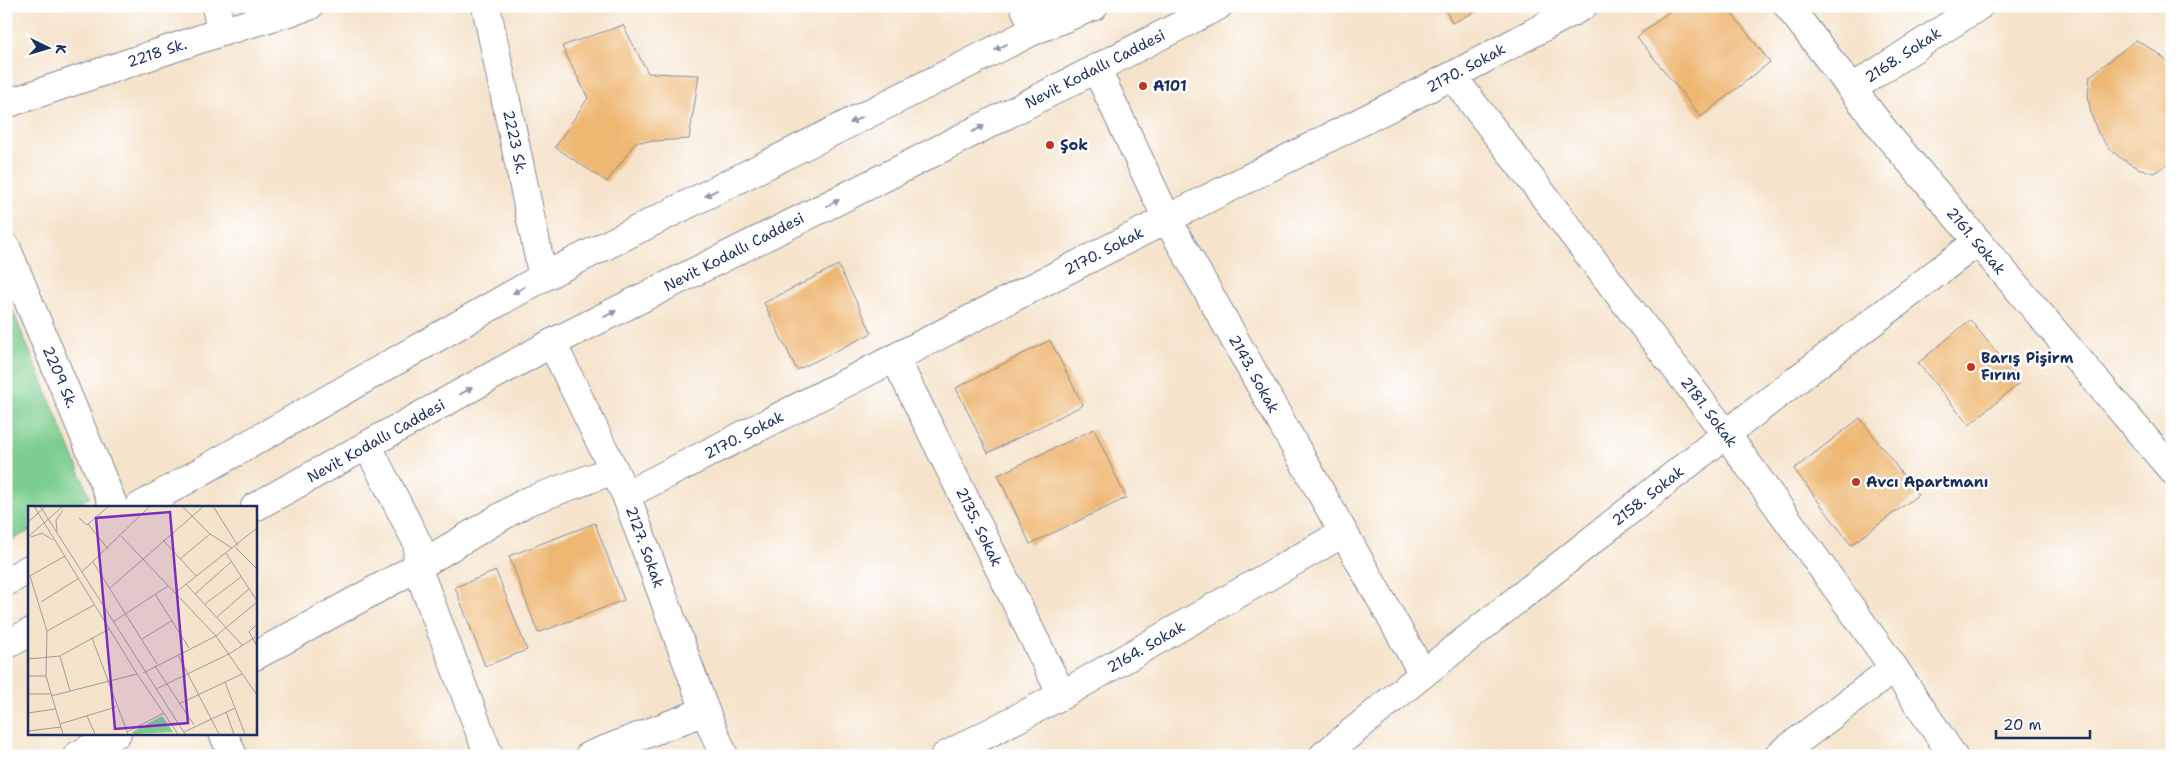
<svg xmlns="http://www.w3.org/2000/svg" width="2178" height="762" viewBox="0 0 2178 762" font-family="'Shantell Sans',sans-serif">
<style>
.green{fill:#7bcd8e;stroke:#4b7e76}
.building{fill:#eeb772}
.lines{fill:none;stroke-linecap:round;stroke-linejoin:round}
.minor-casing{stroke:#888994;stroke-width:30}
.secondary-casing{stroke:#888994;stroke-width:30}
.minor{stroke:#fff;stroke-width:28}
.secondary{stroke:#fff;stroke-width:28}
.oneway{fill:#8d97ae}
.poi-dot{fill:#c8321e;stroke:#fff;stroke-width:2}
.labels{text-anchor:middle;stroke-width:5;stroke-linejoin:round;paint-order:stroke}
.street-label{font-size:15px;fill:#1b2f5e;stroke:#fff}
.poi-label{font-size:15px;font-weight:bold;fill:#1b2f5e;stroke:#fff;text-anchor:start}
.inset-road{fill:none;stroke:#9e9b9f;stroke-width:1}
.view{fill:#7b2cbf;fill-opacity:0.15;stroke:#7b2cbf;stroke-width:2.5}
.inset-edge{fill:none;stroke:#1b2f5e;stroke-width:2.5}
</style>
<rect width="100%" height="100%" fill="#fff"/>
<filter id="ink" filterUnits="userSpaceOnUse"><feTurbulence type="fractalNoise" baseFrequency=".02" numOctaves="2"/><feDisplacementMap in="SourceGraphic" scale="10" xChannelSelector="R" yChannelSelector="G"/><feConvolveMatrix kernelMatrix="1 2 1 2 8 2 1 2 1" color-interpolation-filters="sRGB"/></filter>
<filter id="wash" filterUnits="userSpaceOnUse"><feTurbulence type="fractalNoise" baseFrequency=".0096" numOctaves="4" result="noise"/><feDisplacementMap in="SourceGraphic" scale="20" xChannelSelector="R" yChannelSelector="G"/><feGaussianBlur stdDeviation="1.12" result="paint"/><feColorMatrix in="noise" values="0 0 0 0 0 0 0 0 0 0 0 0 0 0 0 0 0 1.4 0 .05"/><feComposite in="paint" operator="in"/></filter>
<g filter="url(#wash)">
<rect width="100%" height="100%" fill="#f5e3cb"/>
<path class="green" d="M6,295L90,497L72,507H29V531L6,543Z"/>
<g id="blocks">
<g class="building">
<path d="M1444,6H1487L1452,23Z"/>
<path d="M1676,6H1726L1770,62L1701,117L1637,37Z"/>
<path d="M623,25L648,73L699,75L689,139L636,142L607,182L555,147L588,98L562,46Z"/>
<path d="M2136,40L2158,53L2172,66V161L2154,173L2138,168L2123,160L2110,149L2098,133L2091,114L2088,95L2090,76Z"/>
<path d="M838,265L872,333L797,370L764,303Z"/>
<path d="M1970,320L2021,382L1969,425L1918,363Z"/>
<path d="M1050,340L1083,405L988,453L956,388Z"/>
<path d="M1860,418L1918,495L1851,545L1794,469Z"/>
<path d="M1094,429L1126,498L1030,544L998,475Z"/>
<path d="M595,523L624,600L538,633L509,556Z"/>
<path d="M496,571L527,650L485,666L455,587Z"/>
</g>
</g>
</g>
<g filter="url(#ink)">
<use href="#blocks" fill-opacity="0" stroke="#888994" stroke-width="1"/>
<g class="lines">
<defs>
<g id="minor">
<path d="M216,6L221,32"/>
<path d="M486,6L543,277"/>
<path d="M1024,6L1035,30"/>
<path d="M1788,6L1889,137L2172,470"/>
<path d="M1096,68L1167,219L1423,674"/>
<path d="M1452,76L1726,434L1894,668L1953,756"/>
<path d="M1853,88L1979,6"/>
<path d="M6,104L221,32L309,6"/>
<path d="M6,247L114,507"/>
<path d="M552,343L626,495L705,711L724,756"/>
<path d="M895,358L1062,695"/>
<path d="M367,445L418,544L417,567L489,756"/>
<path d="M626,495L1167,219L1452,76L1583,6"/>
<path d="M255,656L417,567L526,502L614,470"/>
<path d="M223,733L233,756"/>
<path d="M77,756L117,733"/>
<path d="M589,756L705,711"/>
<path d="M945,756L1062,695L1343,533"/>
<path d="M1323,756L1423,674L1726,434L1977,242"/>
<path d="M1778,756L1894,668"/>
</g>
<g id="secondary">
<path d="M139,507L543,277L1035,30L1094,6"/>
<path d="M255,507L552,343L903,168L1218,6"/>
<path d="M6,582L29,569"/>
<path d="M6,645L29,633"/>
</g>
</defs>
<use href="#minor" class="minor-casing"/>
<use href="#secondary" class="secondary-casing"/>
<use href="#minor" class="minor"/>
<use href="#secondary" class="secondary"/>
</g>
<defs><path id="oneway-solid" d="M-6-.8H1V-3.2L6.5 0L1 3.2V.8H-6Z" transform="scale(1.25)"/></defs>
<g class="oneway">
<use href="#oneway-solid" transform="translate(1001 47) rotate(153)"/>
<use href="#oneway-solid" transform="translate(856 120) rotate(153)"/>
<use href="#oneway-solid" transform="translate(978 129) rotate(-27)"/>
<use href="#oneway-solid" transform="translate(711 193) rotate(153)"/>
<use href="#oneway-solid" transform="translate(833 203) rotate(-27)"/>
<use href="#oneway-solid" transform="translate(519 290) rotate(150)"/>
<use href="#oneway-solid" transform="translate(610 314) rotate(-27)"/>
<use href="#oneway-solid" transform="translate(466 391) rotate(-29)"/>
</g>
</g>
<g class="poi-dot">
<circle cx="1143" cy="86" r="5"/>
<circle cx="1050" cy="145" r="5"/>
<circle cx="1971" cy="367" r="5"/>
<circle cx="1856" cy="482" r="5"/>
</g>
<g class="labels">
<g class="street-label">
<text transform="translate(157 53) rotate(-18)" y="5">2218 Sk.</text>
<text transform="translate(1903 55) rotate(-33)" y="5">2168. Sokak</text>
<text transform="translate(1466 68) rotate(-28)" y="5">2170. Sokak</text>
<text transform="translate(1095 69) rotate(-27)" y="5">Nevit Kodallı Caddesi</text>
<text transform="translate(515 142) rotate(78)" y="5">2223 Sk.</text>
<text transform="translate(1976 241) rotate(50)" y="5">2161. Sokak</text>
<text transform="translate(1104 251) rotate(-27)" y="5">2170. Sokak</text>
<text transform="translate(734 252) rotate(-27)" y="5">Nevit Kodallı Caddesi</text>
<text transform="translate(1254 374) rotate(61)" y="5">2143. Sokak</text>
<text transform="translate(60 377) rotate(67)" y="5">2209 Sk.</text>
<text transform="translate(1709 412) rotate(53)" y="5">2181. Sokak</text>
<text transform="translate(744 435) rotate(-27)" y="5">2170. Sokak</text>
<text transform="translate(376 441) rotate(-29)" y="5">Nevit Kodallı Caddesi</text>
<text transform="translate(1648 496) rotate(-38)" y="5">2158. Sokak</text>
<text transform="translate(979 527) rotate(64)" y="5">2135. Sokak</text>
<text transform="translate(645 547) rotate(70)" y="5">2127. Sokak</text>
<text transform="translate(1146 647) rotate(-30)" y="5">2164. Sokak</text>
</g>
<g class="poi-label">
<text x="1153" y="91">A101</text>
<text x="1060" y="150">Şok</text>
<text x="1981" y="363">Barış Pişirm<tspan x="1981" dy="17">Fırını</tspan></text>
<text x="1866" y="487">Avcı Apartmanı</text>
</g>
</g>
<g transform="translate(28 506)">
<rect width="229" height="229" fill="#f5e3cb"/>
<path d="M134,210L145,226L106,228L104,226Z" fill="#7bcd8e"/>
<path class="inset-road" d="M6,0L109,168L150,228M12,0L157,228M154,0L182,28L204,42M185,0L210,40M51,12L59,19L81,0M0,16L18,0M60,18L80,43M29,26L28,14L35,4M93,30L188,130L229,189M0,31L35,0M3,31L14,27L25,34M135,34L168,70M207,41L229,63M198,47L229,95M152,53L182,28M65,56L129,158M54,66L122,0M2,70L19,125L18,170L35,228M0,71L37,50M158,78L214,139M82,82L176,0M147,87L229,22M127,88L161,142M167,88L203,56M13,96L51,72M177,98L213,71M189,111L221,83M85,116L140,80M229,118L221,126L229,140M19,125L66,99M64,132L100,228M114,133L145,114M150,149L191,228M32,150L42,185M0,153L32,150L81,123M127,160L166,219M115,167L188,130L229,96M0,170H18M197,176L217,228M128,183L201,148L229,130M0,188H23M23,190L109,168M151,198L214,168M198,206L206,228M0,207L27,203M59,210L67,228M32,218L88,201M0,225L33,221M99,226L136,207M156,226L207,202"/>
<path class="view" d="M142,6L160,217L87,223L68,12Z"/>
<rect width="229" height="229" class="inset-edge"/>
</g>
<rect width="2178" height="762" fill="none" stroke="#fff" stroke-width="25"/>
<g transform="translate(48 48) rotate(95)" stroke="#ffffff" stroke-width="4" paint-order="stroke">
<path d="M0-4L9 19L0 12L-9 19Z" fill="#1b2f5e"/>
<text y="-8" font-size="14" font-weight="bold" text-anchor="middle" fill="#1b2f5e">K</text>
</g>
<path d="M1996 730v8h94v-8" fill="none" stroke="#1b2f5e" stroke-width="2.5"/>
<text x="2003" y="730" font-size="15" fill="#1b2f5e" stroke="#ffffff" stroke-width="4" paint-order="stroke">20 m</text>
</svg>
